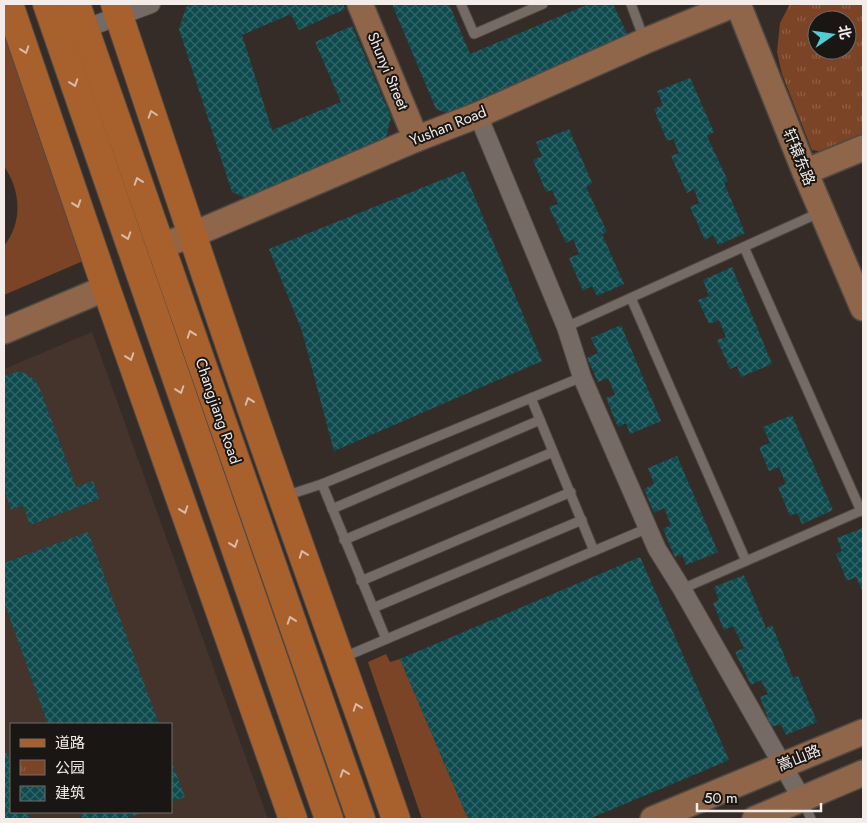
<svg xmlns="http://www.w3.org/2000/svg" width="867" height="823" viewBox="0 0 867 823" font-family="Jost,'Noto Sans SC',sans-serif">
<style>
.built{fill:#44342c;fill-rule:evenodd}
.green{fill:#7c4426}
.park{fill:url(#park-tufts);fill-rule:evenodd}
.building{fill:url(#building-cross-hatch)}
.lines{fill:none;stroke-linecap:round;stroke-linejoin:round}
.lane-casing{stroke:#504944;stroke-width:11}
.street-casing{stroke:#504944;stroke-width:20}
.secondary-casing{stroke:#504944;stroke-width:28}
.primary-casing{stroke:#504944;stroke-width:30}
.lane{stroke:#766a65;stroke-width:9}
.street{stroke:#766a65;stroke-width:18}
.secondary{stroke:#8f6649;stroke-width:25}
.primary{stroke:#a8612d;stroke-width:28}
.oneway{stroke:#d9bba7}
.labels{text-anchor:middle;stroke-width:4;stroke-linejoin:round;paint-order:stroke}
.street-label{font-size:15px;fill:#f3ece9;stroke:#1a1614}
</style>
<defs>
<pattern id="park-tufts" width="24" height="20" patternUnits="userSpaceOnUse" patternTransform="scale(1.25)"><rect width="24" height="20" fill="#7c4426"/><path d="M3 7l-1-3M5 7V3M7 7l1-3M15 17l-1-3M17 17v-4M19 17l1-3" fill="none" stroke="#8f5f46"/></pattern>
<pattern id="building-cross-hatch" width="8" height="8" patternUnits="userSpaceOnUse" patternTransform="scale(1.25)"><rect width="8" height="8" fill="#0e4b4f"/><path d="M0 0l8 8M0 8l8-8" fill="none" stroke="#326568"/></pattern>
</defs>
<rect width="100%" height="100%" fill="#362c27"/>
<path class="built" d="M92,332L268,819H4V369ZM11,724H171V812H11Z"/>
<g class="green">
<path d="M4,29L90,258L4,295V246C23,222 21,191 4,166Z"/>
<path d="M386,654L390,662L400,659L468,819H422L368,662Z"/>
</g>
<path class="park" d="M790,4H863V137L826,152L812,150L782,74L777,52L780,23ZM817,20H847V50H817Z"/>
<g class="building">
<path d="M192,4H343L345,9L299,30L291,14L242,35L272,130L341,102L315,42L352,26L391,117L386,138L246,198L232,192L179,29L186,7Z"/>
<path d="M392,4H449L470,54L589,4H613L628,36L447,113L436,109Z"/>
<path d="M690,78L714,132L707,136L728,181L724,183L745,233L718,245L713,235L705,240L690,207L699,203L694,189L687,193L671,156L679,153L673,139L667,141L654,109L663,105L657,91Z"/>
<path d="M569,129L592,183L586,187L607,232L602,234L624,284L597,296L592,286L583,291L569,258L579,254L573,239L566,243L549,207L558,204L552,190L546,192L533,160L542,156L536,142Z"/>
<path d="M464,171L542,361L334,451L302,331L269,249Z"/>
<path d="M732,267L772,364L741,377L737,366L730,369L717,340L726,337L719,320L709,324L698,300L709,296L703,280Z"/>
<path d="M621,325L661,421L630,434L626,423L618,427L606,398L615,395L608,378L598,382L587,358L598,353L591,338Z"/>
<path d="M17,372L25,373L35,380L40,389L76,487L93,481L99,499L30,525L23,505L11,510L4,489V376Z"/>
<path d="M792,415L833,510L802,524L797,513L790,516L778,487L786,484L779,467L769,471L759,447L770,443L763,427Z"/>
<path d="M677,456L718,552L686,565L682,554L675,557L663,529L671,525L664,508L654,513L644,489L654,484L648,468Z"/>
<path d="M863,528V592L856,577L847,581L836,554L842,551L837,538Z"/>
<path d="M88,532L159,724H48L4,602V563Z"/>
<path d="M640,557L729,760L589,819H468L400,659Z"/>
<path d="M744,575L766,628L772,625L793,678L798,676L817,722L786,735L781,724L771,727L760,697L768,694L761,680L751,685L735,652L744,648L733,626L724,630L713,603L719,600L714,587Z"/>
<path d="M4,745L11,766V812H28L30,819H4Z"/>
<path d="M171,760L185,797L171,802Z"/>
<path d="M80,812H144L124,819H83Z"/>
</g>
<g class="lines">
<defs>
<g id="lane">
<path d="M461,4L474,34L543,4"/>
<path d="M631,4L644,39"/>
<path d="M744,247L861,511"/>
<path d="M631,298L746,561"/>
<path d="M566,327L821,212"/>
<path d="M531,398L594,551"/>
<path d="M322,484L386,639"/>
<path d="M285,496L322,484L582,377"/>
<path d="M332,509L540,420"/>
<path d="M344,540L553,452"/>
<path d="M361,581L571,492"/>
<path d="M682,589L863,510"/>
<path d="M373,608L582,520"/>
<path d="M342,658L648,528"/>
<path d="M802,799L811,819"/>
</g>
<g id="street">
<path d="M84,29L151,4"/>
<path d="M478,115L566,327L582,377L657,549L682,589L802,799"/>
</g>
<g id="secondary">
<path d="M360,4L416,139"/>
<path d="M738,4L805,172L863,308"/>
<path d="M805,172L863,148"/>
<path d="M160,246L192,235L416,139L478,115L645,41L735,4"/>
<path d="M4,331L106,288"/>
<path d="M653,819L863,732"/>
<path d="M755,819L863,773"/>
</g>
<g id="primary">
<path d="M9,4L106,288L293,819"/>
<path d="M47,4L329,819"/>
<path d="M76,4L361,819"/>
<path d="M115,4C170,168 224,333 282,496C320,604 359,711 396,819"/>
</g>
</defs>
<use href="#lane" class="lane-casing"/>
<use href="#street" class="street-casing"/>
<use href="#secondary" class="secondary-casing"/>
<use href="#primary" class="primary-casing"/>
<use href="#lane" class="lane"/>
<use href="#street" class="street"/>
<use href="#secondary" class="secondary"/>
<use href="#primary" class="primary"/>
</g>
<defs><path id="oneway-chevron" d="M-2-3.5L2.5 0L-2 3.5" fill="none" stroke-width="1.6" stroke-linecap="round" stroke-linejoin="round" transform="scale(1.25)"/></defs>
<g class="oneway">
<use href="#oneway-chevron" transform="translate(25 50) rotate(71)"/>
<use href="#oneway-chevron" transform="translate(74 83) rotate(71)"/>
<use href="#oneway-chevron" transform="translate(152 114) rotate(-108)"/>
<use href="#oneway-chevron" transform="translate(138 181) rotate(-109)"/>
<use href="#oneway-chevron" transform="translate(77 204) rotate(71)"/>
<use href="#oneway-chevron" transform="translate(127 236) rotate(71)"/>
<use href="#oneway-chevron" transform="translate(191 334) rotate(-109)"/>
<use href="#oneway-chevron" transform="translate(130 357) rotate(71)"/>
<use href="#oneway-chevron" transform="translate(180 390) rotate(71)"/>
<use href="#oneway-chevron" transform="translate(249 401) rotate(-109)"/>
<use href="#oneway-chevron" transform="translate(184 510) rotate(71)"/>
<use href="#oneway-chevron" transform="translate(234 544) rotate(71)"/>
<use href="#oneway-chevron" transform="translate(303 554) rotate(-110)"/>
<use href="#oneway-chevron" transform="translate(291 620) rotate(-109)"/>
<use href="#oneway-chevron" transform="translate(357 707) rotate(-109)"/>
<use href="#oneway-chevron" transform="translate(344 773) rotate(-109)"/>
</g>
<g class="labels">
<g class="street-label">
<text transform="translate(388 71) rotate(67)" y="5">Shunyi Street</text>
<text transform="translate(448 126) rotate(-22)" y="5">Yushan Road</text>
<text transform="translate(799 157) rotate(68)" y="5">轩辕东路</text>
<text transform="translate(218 411) rotate(71)" y="5">Changjiang Road</text>
<text transform="translate(799 758) rotate(-22)" y="5">嵩山路</text>
</g>
</g>
<rect width="867" height="823" fill="none" stroke="#f3ece9" stroke-width="10"/>
<rect x="10" y="723" width="162" height="90" fill="#1a1614" stroke="#716c69"/>
<rect x="20" y="739" width="25" height="8" fill="#a8612d" stroke="#716c69"/>
<text x="55" y="748" font-size="15" fill="#f3ece9">道路</text>
<rect x="20" y="760" width="25" height="15" fill="url(#park-tufts)" stroke="#716c69"/>
<text x="55" y="773" font-size="15" fill="#f3ece9">公园</text>
<rect x="20" y="786" width="25" height="15" fill="url(#building-cross-hatch)" stroke="#716c69"/>
<text x="55" y="798" font-size="15" fill="#f3ece9">建筑</text>
<g transform="translate(832 35) rotate(77)"><circle r="24" fill="#1a1614" stroke="#716c69"/>
<path d="M0-4L9 19L0 12L-9 19Z" fill="#51ccd4"/>
<text y="-8" font-size="14" font-weight="bold" text-anchor="middle" fill="#f3ece9">北</text>
</g>
<path d="M697 803v8h124v-8" fill="none" stroke="#f3ece9" stroke-width="2.5"/>
<text x="704" y="803" font-size="15" fill="#f3ece9" stroke="#1a1614" stroke-width="4" paint-order="stroke">50 m</text>
</svg>
